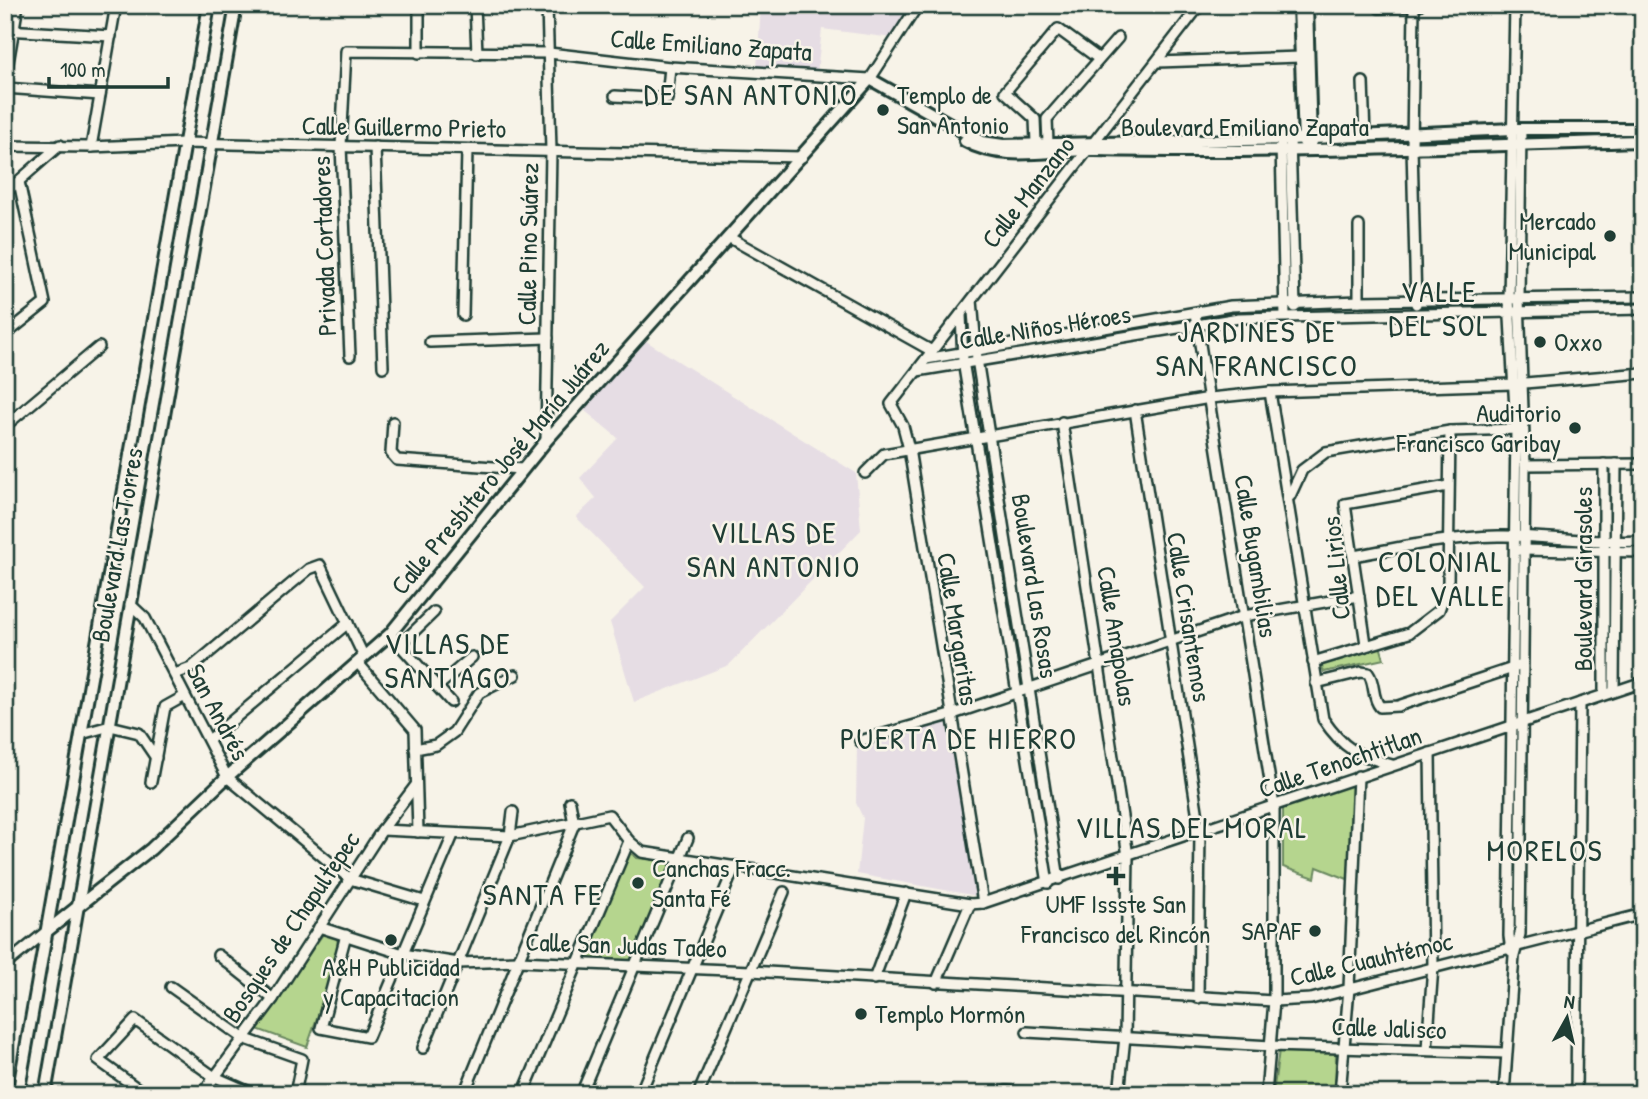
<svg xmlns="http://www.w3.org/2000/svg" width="1648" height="1099" viewBox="0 0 1648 1099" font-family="'Patrick Hand',sans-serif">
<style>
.built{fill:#e6dde4}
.green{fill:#b5d58e;stroke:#6a8961;stroke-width:2}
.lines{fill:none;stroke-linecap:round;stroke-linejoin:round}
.minor-casing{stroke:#1f3d34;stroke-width:14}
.tertiary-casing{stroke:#1f3d34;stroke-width:16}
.minor{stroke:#f7f3e8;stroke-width:9}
.tertiary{stroke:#f7f3e8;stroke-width:10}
.poi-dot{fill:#1f3d34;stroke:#f7f3e8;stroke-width:2.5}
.labels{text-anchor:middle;stroke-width:5;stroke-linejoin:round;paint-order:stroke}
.street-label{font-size:26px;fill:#1f3d34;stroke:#f7f3e8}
.poi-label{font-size:26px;fill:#1f3d34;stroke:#f7f3e8;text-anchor:start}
.quarter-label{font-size:30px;letter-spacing:2px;fill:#1f3d34;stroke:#f7f3e8}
</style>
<rect width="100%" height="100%" fill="#f7f3e8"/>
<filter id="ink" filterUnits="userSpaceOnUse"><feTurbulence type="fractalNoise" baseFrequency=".0143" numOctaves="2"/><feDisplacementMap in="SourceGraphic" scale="14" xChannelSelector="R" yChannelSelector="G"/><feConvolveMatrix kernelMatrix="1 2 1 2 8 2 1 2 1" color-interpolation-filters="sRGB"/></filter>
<g filter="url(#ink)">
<g class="built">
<path d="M761,5H861L909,9L893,38L822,29L817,73L757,69Z"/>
<path d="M646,341L856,473L861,530L729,665L634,702L610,622L645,587L576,517L596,498L580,478L618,438L584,410Z"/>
<path d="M946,721L977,896L857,874L863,818L856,803L857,746Z"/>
</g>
<g class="green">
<path d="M1379,642L1384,659L1324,672L1320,661Z"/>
<path d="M1355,780L1350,880L1317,867L1315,878L1283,867V807Z"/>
<path d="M627,850L637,858L675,862L631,963L583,959Z"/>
<path d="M323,934L337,938L339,953L307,1047L257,1029Z"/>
<path d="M1279,1050L1336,1053L1335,1094H1273Z"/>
</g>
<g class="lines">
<defs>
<g id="minor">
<path d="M475,5L477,54"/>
<path d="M906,5L917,6"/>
<path d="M1414,6L1412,147L1416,304"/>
<path d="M1379,8L1419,5"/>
<path d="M5,30L111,36"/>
<path d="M419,53V5"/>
<path d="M1158,62L1301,57"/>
<path d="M5,80L18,5"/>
<path d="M1363,82L1365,136"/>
<path d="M5,88L100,95"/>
<path d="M615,96L667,99L670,67"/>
<path d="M1290,139L1295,307"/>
<path d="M1036,143L1035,119L1005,92L1058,29L1099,59"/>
<path d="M1048,143L1047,119L1118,38"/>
<path d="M1281,144L1285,316"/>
<path d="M5,146L91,147L184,143L802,157"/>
<path d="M91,147L116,5"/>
<path d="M375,147L383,367"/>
<path d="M5,193L60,145"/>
<path d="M730,238L932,351"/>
<path d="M972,300L977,359L1059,879"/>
<path d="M1359,301V226"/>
<path d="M1195,313L1274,806V1001L1266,1094"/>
<path d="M961,314L963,361L1048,883"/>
<path d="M463,315L467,151"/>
<path d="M5,335L45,303L19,182"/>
<path d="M430,342L548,338"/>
<path d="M350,356L341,146L346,51L549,53L670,67L870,79L918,5"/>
<path d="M926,359L1231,306L1359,301L1643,297"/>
<path d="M917,371L1239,318L1643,309"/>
<path d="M1270,392L1323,719C1344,750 1357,755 1392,765"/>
<path d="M1135,410L1200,830L1198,998"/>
<path d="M393,422L391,453L397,460L522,469"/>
<path d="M1062,422L1128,856L1125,1037L1119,1094"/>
<path d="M5,426L99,347"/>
<path d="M546,441L551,151L547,5"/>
<path d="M1525,465L1643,464"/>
<path d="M865,473L884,454L1210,398L1270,392L1513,384L1643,373"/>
<path d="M1290,496L1302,470L1326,452L1450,431L1521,429"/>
<path d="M1520,550L1643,552"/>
<path d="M1354,556C1402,547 1449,537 1498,536C1546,535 1594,544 1643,541"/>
<path d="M130,604L145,618L227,777L350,879L424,901"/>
<path d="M390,634L451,702"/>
<path d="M1366,644L1345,504L1448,486"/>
<path d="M400,645L434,612"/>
<path d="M1313,662L1409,633L1439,610L1448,584L1450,431"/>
<path d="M358,663L415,730L418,832"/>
<path d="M175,674L191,668L309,569L320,565L364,657"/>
<path d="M1316,683L1361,672L1368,673C1376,684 1371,696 1380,707L1398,706L1519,666"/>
<path d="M438,686L472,657"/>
<path d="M1614,690L1616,464"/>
<path d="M1604,693V464"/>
<path d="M81,734L110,726L139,733L156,758"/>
<path d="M209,740L348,623"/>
<path d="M860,741L950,715L1244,616L1359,596"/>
<path d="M415,749L436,745L454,732L479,693L515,675"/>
<path d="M151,782L165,707L183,697"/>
<path d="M570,802L574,824"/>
<path d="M382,830L510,836L609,815L629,841L642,852L970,904L983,903L1643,682"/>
<path d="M983,903L909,449L903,426L891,404L1200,5"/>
<path d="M319,927L403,954L458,963L519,961L751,971L1274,1001L1311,999L1643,914"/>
<path d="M346,935L321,1028L368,1037L453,835"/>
<path d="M1511,951L1509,936L1516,429L1509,299L1515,5"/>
<path d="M218,955L273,999"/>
<path d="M5,965L47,931"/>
<path d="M874,979L906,893"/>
<path d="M936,983L970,904"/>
<path d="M171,987L243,1038L302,1059L295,1094"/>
<path d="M1027,1032L1271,1046L1505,1053"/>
<path d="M423,1048L510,836L513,812"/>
<path d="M1427,1049L1433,966L1430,753"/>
<path d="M466,1089L486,1094"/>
<path d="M700,1090L784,892"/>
<path d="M1006,1091L1041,1094"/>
<path d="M145,1094L98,1060L135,1020L213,1076L254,1094"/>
<path d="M202,1094L273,999L382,830L416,785"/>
<path d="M464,1094L574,824"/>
<path d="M523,1094L629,841"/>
<path d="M581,1094L688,838"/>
<path d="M640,1094L735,866"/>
<path d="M1340,1094L1349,988L1358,776"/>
<path d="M1504,1094L1514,956L1520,934L1525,465L1519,299L1521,129"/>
<path d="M1576,1094L1580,703"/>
</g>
<g id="tertiary">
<path d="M1299,5L1304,142"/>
<path d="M1307,5L1311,142"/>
<path d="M965,141C1004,163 1051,149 1095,150C1278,154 1460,146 1643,141"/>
<path d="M47,931L151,849L227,777L390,634L546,441L870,79L982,142L1003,145L1290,139L1513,129H1643"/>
<path d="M18,1094L209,5"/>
<path d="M45,1094L236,5"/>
</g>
</defs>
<use href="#minor" class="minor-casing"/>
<use href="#tertiary" class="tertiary-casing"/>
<use href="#minor" class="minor"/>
<use href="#tertiary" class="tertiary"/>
</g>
</g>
<g class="poi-dot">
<circle cx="883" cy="110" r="7"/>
<circle cx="1610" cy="236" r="7"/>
<circle cx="1540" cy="342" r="7"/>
<circle cx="1575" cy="428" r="7"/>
<path d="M1112.5 865.5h7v7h7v7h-7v7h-7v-7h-7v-7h7z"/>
<circle cx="638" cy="883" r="7"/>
<circle cx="1315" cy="931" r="7"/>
<circle cx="391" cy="940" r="7"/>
<circle cx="861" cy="1014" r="7"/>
</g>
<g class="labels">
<g class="street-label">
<text transform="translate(711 45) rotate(4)" y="9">Calle Emiliano Zapata</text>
<text transform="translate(404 127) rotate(1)" y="9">Calle Guillermo Prieto</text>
<text x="1245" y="136">Boulevard Emiliano Zapata</text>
<text transform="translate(1028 192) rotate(-52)" y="9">Calle Manzano</text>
<text transform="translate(528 244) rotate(-89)" y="9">Calle Pino Suárez</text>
<text transform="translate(324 246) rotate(-92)" y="9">Privada Cortadores</text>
<text transform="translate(1045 327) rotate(-9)" y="9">Calle Niños Héroes</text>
<text transform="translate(500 467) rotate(-50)" y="9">Calle Presbítero José María Juárez</text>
<text transform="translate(117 545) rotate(-80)" y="9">Boulevard Las Torres</text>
<text transform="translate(1256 556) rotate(81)" y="9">Calle Bugambilias</text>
<text transform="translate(1336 568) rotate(-96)" y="9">Calle Lirios</text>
<text transform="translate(1583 579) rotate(-90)" y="9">Boulevard Girasoles</text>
<text transform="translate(1035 586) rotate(81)" y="9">Boulevard Las Rosas</text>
<text transform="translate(1189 617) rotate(81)" y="9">Calle Crisantemos</text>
<text transform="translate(958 629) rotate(81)" y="9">Calle Margaritas</text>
<text transform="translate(1117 636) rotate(81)" y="9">Calle Amapolas</text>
<text transform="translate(218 712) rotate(62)" y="9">San Andrés</text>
<text transform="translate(1340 762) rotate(-19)" y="9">Calle Tenochtitlan</text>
<text transform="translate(291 927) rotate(-56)" y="9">Bosques de Chapultepec</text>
<text transform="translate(626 945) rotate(2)" y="9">Calle San Judas Tadeo</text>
<text transform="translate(1371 959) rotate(-13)" y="9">Calle Cuauhtémoc</text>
<text transform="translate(1389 1028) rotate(2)" y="9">Calle Jalisco</text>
</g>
<g class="poi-label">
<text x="897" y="104">Templo de<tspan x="897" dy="30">San Antonio</tspan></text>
<text x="1596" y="230" text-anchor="end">Mercado<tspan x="1596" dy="30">Municipal</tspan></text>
<text x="1554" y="351">Oxxo</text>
<text x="1561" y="422" text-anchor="end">Auditorio<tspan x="1561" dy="30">Francisco Garibay</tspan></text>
<text x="652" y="877">Canchas Fracc.<tspan x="652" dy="30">Santa Fé</tspan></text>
<text x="1116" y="913" text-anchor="middle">UMF Issste San<tspan x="1116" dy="30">Francisco del Rincón</tspan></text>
<text x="1301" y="940" text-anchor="end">SAPAF</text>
<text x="391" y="976" text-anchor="middle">A&amp;H Publicidad<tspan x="391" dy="30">y Capacitacion</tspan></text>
<text x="875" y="1023">Templo Mormón</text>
</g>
<g class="quarter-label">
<text x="751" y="105">DE SAN ANTONIO</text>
<text x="1439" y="302">VALLE<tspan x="1439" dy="34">DEL SOL</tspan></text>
<text x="1257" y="342">JARDINES DE<tspan x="1257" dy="34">SAN FRANCISCO</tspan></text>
<text x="774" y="543">VILLAS DE<tspan x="774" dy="34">SAN ANTONIO</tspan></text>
<text x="1441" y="572">COLONIAL<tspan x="1441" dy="34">DEL VALLE</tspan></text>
<text x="448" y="654">VILLAS DE<tspan x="448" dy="34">SANTIAGO</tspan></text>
<text x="959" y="749">PUERTA DE HIERRO</text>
<text x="1192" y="838">VILLAS DEL MORAL</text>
<text x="1545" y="861">MORELOS</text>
<text x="543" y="905">SANTA FE</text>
</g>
</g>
<rect width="1648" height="1099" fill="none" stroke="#f7f3e8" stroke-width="28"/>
<rect x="14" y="14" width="1620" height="1071" fill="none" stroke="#1f3d34" stroke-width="2.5" filter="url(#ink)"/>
<g transform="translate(1567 1018) rotate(8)" stroke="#f7f3e8" stroke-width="5" paint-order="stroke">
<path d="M0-5L12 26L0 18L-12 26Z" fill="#1f3d34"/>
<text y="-10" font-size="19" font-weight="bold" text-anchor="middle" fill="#1f3d34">N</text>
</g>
<path d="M49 77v10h119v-10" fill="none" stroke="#1f3d34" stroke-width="3.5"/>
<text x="60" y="77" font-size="21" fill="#1f3d34" stroke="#f7f3e8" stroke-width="5" paint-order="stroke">100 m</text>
</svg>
